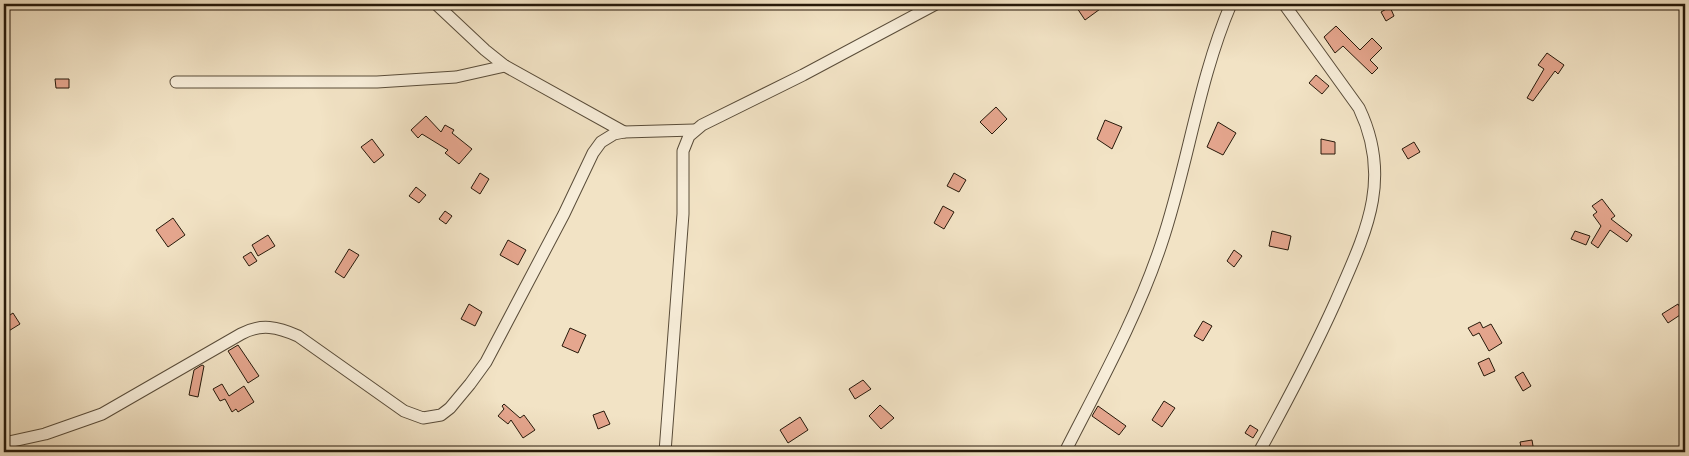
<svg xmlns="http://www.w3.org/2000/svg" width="1689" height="456" viewBox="0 0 1689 456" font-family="'Libre Caslon Text',serif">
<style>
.building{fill:#e5a68e;stroke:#26190a}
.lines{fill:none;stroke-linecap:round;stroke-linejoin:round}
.minor-casing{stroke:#594c39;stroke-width:13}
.minor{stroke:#f7edd9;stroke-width:11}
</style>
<rect width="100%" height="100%" fill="#f2e3c5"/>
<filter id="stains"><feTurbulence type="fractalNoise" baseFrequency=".004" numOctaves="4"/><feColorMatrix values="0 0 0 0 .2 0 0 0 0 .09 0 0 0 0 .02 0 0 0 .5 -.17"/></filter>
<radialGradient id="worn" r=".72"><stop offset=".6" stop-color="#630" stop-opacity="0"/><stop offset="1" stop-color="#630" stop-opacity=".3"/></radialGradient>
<g class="building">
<path d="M1083,4H1107L1085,20L1077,8Z"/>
<path d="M1390,7L1394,16L1386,21L1381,12Z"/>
<path d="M1336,26L1360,50L1372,38L1382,48L1370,60L1378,68L1372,74L1343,46L1335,53L1324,37Z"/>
<path d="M1547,53L1564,65L1558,74L1555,71L1533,101L1527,98L1544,69L1538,65Z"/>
<path d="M1316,75L1329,86L1322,94L1309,83Z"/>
<path d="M55,79H69V88H56Z"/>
<path d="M996,107L1007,119L992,134L980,122Z"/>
<path d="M426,116L441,132L445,125L454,130L452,133L472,149L459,164L445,153L448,150L422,134L418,138L411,130Z"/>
<path d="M1105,120L1122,127L1112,149L1097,139Z"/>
<path d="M1218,122L1236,133L1223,155L1207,147Z"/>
<path d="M372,139L384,155L374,163L361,147Z"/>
<path d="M1321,139L1335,142V154H1321Z"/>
<path d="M1414,142L1420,152L1408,159L1402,149Z"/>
<path d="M480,173L489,179L480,194L471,188Z"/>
<path d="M954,173L966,180L959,192L947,186Z"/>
<path d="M416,187L426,195L419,203L409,196Z"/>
<path d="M1602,199L1615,216L1611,219L1632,235L1627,242L1610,230L1598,248L1591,243L1601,226L1593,215L1597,212L1592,206Z"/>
<path d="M943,206L954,212L944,229L934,223Z"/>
<path d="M445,211L452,216L446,224L439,219Z"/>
<path d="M173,218L185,235L168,247L156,230Z"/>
<path d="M1272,231L1291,236L1288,250L1269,246Z"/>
<path d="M1575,231L1590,236L1586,245L1571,239Z"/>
<path d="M268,235L275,246L258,256L252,245Z"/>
<path d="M508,240L526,250L518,265L500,255Z"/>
<path d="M349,249L359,255L344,278L335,272Z"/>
<path d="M1234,250L1242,256L1234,267L1227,261Z"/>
<path d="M251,252L257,261L249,266L243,257Z"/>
<path d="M469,304L482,312L475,326L461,319Z"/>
<path d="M1678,304L1683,313L1668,323L1662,314Z"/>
<path d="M13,313L20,324L7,332L4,326V319Z"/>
<path d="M1203,321L1212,326L1203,341L1194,336Z"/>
<path d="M1480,322L1483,328L1491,324L1502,343L1489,351L1479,333L1473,336L1468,328Z"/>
<path d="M570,328L586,335L578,353L562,346Z"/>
<path d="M238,345L259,376L248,383L228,351Z"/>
<path d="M1489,358L1495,371L1484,376L1478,363Z"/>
<path d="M202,365L204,366L198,397L189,395L194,370Z"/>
<path d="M1523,372L1531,386L1523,391L1515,377Z"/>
<path d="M863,380L871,389L855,399L849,389Z"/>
<path d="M222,384L229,396L244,386L254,402L238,412L236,409L232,412L225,399L220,401L213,389Z"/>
<path d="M1164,401L1175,408L1162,427L1152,420Z"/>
<path d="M504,404L520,418L524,415L535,430L523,438L511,420L508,424L498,416L504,409L502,406Z"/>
<path d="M880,405L894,418L881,429L869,416Z"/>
<path d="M1098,406L1126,426L1119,435L1092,416Z"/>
<path d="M604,411L610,424L598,429L593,415Z"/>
<path d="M800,417L808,430L788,443L780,430Z"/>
<path d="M1250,425L1258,430L1253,438L1245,433Z"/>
<path d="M1532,440L1534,452H1522L1520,442Z"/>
</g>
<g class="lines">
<defs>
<g id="minor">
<path d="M436,4L485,50L505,66L624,132"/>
<path d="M176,82H377L456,77L505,66"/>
<path d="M4,443L45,434L102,414L241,334C261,323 278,327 298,336L404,411L423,418L441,415L450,408L470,384L486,362L564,214L593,153L601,142L614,134L624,132L694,130"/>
<path d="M665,452L683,214V151L689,136L702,125L803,75L936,4"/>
<path d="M1065,452C1099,385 1137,317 1161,245C1188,166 1198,81 1231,4"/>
<path d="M1259,452C1286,403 1312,354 1335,303C1364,236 1394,181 1359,108L1284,4"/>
</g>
</defs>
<use href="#minor" class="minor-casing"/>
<use href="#minor" class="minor"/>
</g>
<rect width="1689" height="456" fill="none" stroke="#f2e3c5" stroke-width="20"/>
<rect x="5" y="5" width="1679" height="446" fill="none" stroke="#26190a" stroke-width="2.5"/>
<rect x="10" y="10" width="1669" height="436" fill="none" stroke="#26190a"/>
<rect width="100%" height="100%" filter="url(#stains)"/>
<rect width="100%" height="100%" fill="url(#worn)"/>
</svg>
